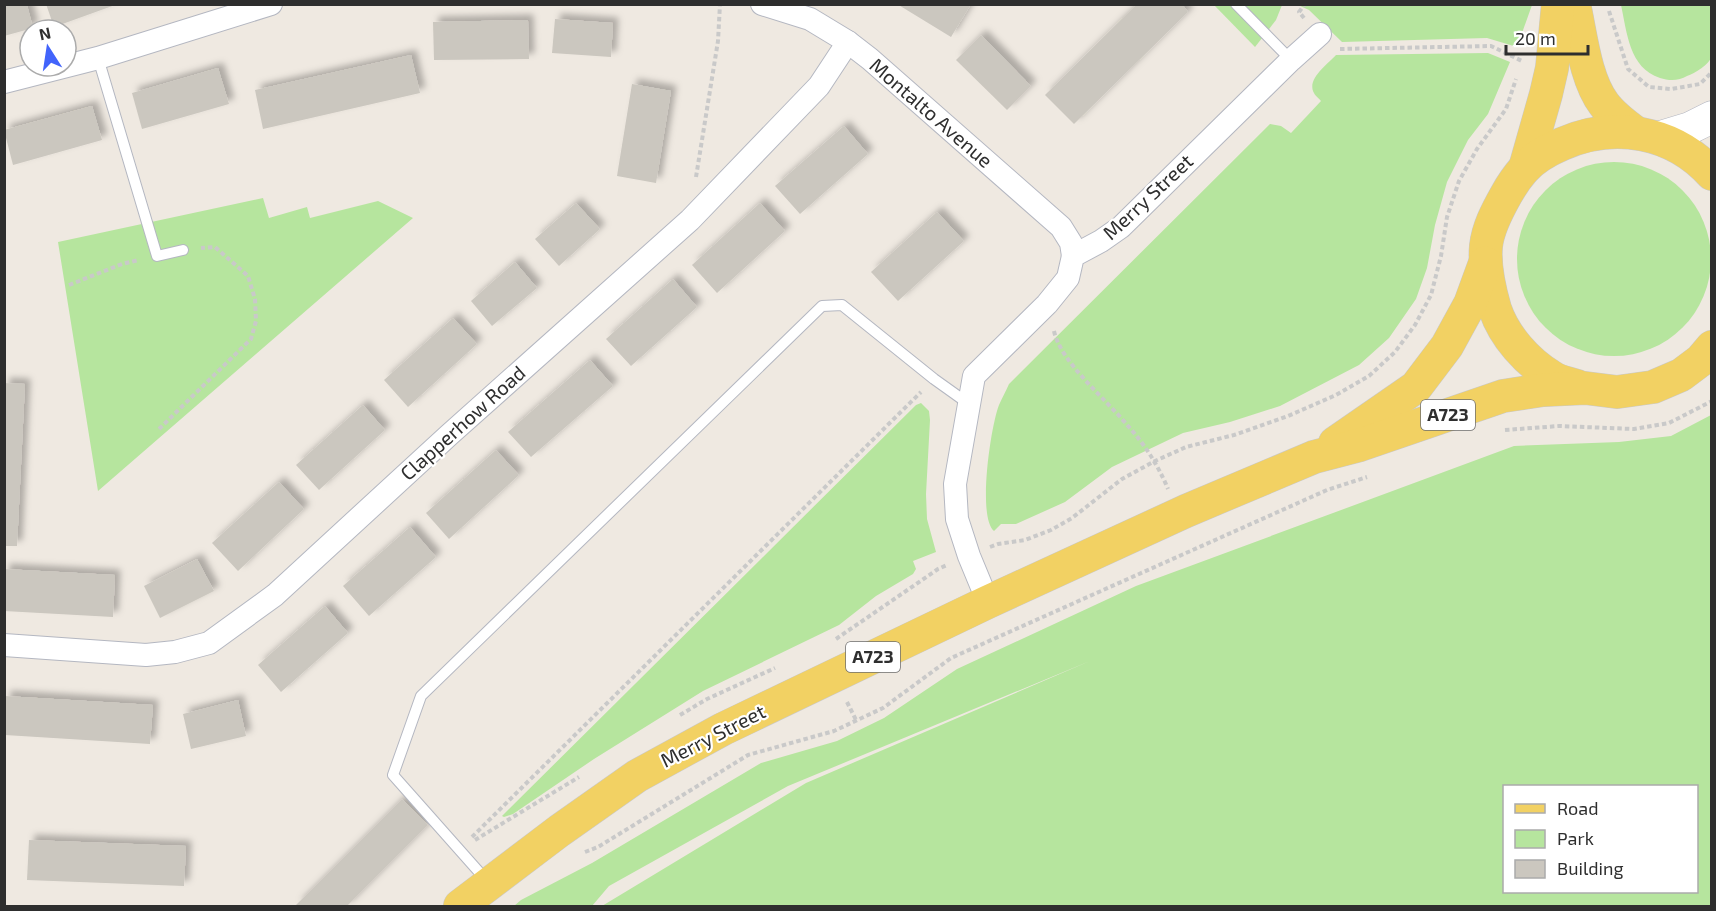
<svg xmlns="http://www.w3.org/2000/svg" width="1716" height="911" viewBox="0 0 1716 911" font-family="'Exo 2',sans-serif">
<style>
.green{fill:#b6e59e;fill-rule:evenodd}
.building{fill:#cbc7bf;filter:url(#shadow)}
.lines{fill:none;stroke-linecap:round;stroke-linejoin:round}
.lane-casing{stroke:#b4b7c1;stroke-width:12}
.street-casing{stroke:#b4b7c1;stroke-width:24}
.secondary-casing{stroke:#b4b7c1;stroke-width:33}
.primary-casing{stroke:#c9c9c9;stroke-width:34}
.path{stroke:#c9c9c9;stroke-width:4;stroke-dasharray:4.5 3;stroke-linecap:butt}
.lane{stroke:#fff;stroke-width:10}
.street{stroke:#fff;stroke-width:22}
.secondary{stroke:#fff;stroke-width:32}
.primary{stroke:#f2d163;stroke-width:33}
.labels{text-anchor:middle;stroke-width:4.5;stroke-linejoin:round;paint-order:stroke}
.shield{fill:#fff;stroke:#6d6d6d;stroke-width:1.5}
.shield-label{font-size:18px;font-weight:bold;fill:#2e2e2e}
.street-label{font-size:20px;fill:#2e2e2e;stroke:#fff}
</style>
<defs>
<filter id="shadow"><feDropShadow dx="5.5" dy="-5.5" stdDeviation="3" flood-color="#0004"/></filter>
</defs>
<rect width="100%" height="100%" fill="#efe9e1"/>
<g class="green">
<path d="M1214,5H1282L1276,20L1255,47Z"/>
<path d="M1298,5H1532L1517,47L1487,38L1342,42L1309,10Z"/>
<path d="M1621,5H1711C1712,15 1714,48 1712,56C1709,65 1695,73 1687,76C1679,81 1669,81 1660,78C1629,68 1627,32 1621,5Z"/>
<path d="M1488,53L1510,62L1488,114L1468,140L1447,182L1435,225L1427,268L1416,299L1389,338L1359,365L1280,406L1230,422L1183,433L1112,467L1065,502L1016,524H1001L994,531C977,517 991,425 999,405C1002,398 1006,391 1009,384L1270,124L1281,126L1291,133L1321,101C1319,98 1315,96 1314,93C1306,79 1328,64 1336,55Z"/>
<circle cx="1614" cy="259" r="97"/>
<path d="M263,198L269,218L307,207L310,218L378,201L413,218L98,491L58,242Z"/>
<path d="M921,403L929,411L930,420L926,494L927,519L936,552L913,561L916,569L913,574L876,596L839,625L703,691L594,759L513,814L504,817L502,816L916,405Z"/>
<path d="M1711,415V906H602L806,783L1090,661L788,786L609,886L592,906H514L521,900L592,863L761,763L837,741L884,718L957,669L1136,586L1514,446L1619,442L1671,436ZM1696,786V892H1504V786Z"/>
</g>
<g class="building">
<path d="M46,4H115V5L54,27Z"/>
<path d="M897,4H971L951,37Z"/>
<path d="M1137,4H1182L1188,12L1074,124L1045,95Z"/>
<path d="M4,5H27L33,28L4,36Z"/>
<path d="M555,19L613,23L611,57L552,53Z"/>
<path d="M528,20L529,59L434,60L433,22Z"/>
<path d="M981,35L1031,86L1007,110L956,60Z"/>
<path d="M411,55L420,93L263,129L255,90Z"/>
<path d="M218,68L229,104L142,129L132,93Z"/>
<path d="M632,84L671,91L656,183L617,176Z"/>
<path d="M92,106L102,140L13,165L4,130Z"/>
<path d="M844,126L868,154L800,214L775,186Z"/>
<path d="M576,203L600,229L559,266L535,239Z"/>
<path d="M760,203L785,231L717,293L692,265Z"/>
<path d="M937,212L964,241L898,301L871,272Z"/>
<path d="M515,262L537,288L492,326L471,301Z"/>
<path d="M673,279L697,307L631,366L606,339Z"/>
<path d="M453,318L477,344L408,407L384,380Z"/>
<path d="M590,360L613,386L531,457L508,432Z"/>
<path d="M4,383L25,384L17,546H4Z"/>
<path d="M363,405L385,430L319,490L296,465Z"/>
<path d="M496,450L519,475L449,539L426,513Z"/>
<path d="M279,482L304,509L238,571L212,543Z"/>
<path d="M410,527L436,557L369,616L343,586Z"/>
<path d="M197,559L214,591L160,618L144,586Z"/>
<path d="M4,569L115,575L113,617L4,611Z"/>
<path d="M325,606L348,633L281,692L258,665Z"/>
<path d="M5,696L153,705L150,744L5,735Z"/>
<path d="M238,700L246,736L191,749L183,714Z"/>
<path d="M402,799L428,825L347,906H295Z"/>
<path d="M29,840L186,846L184,886L27,880Z"/>
</g>
<g class="lines">
<defs>
<g id="lane">
<path d="M1236,4L1291,60"/>
<path d="M98,58L157,256L183,250"/>
<path d="M487,881L393,775L421,696L822,306L842,305L934,379L969,404"/>
</g>
<g id="street">
<path d="M762,4L810,19L848,42L870,59L1061,227L1071,243L1073,256"/>
<path d="M4,82L98,58L271,4"/>
<path d="M988,602L969,556L957,519L955,484L974,376L1047,304L1068,278L1073,256L1101,241L1121,227L1291,60L1320,34"/>
<path d="M4,645L146,655L175,652L209,643L275,595L449,435L690,220L819,86L848,42"/>
</g>
<path id="secondary" d="M1657,138L1690,128L1712,117"/>
<g id="primary">
<path d="M1574,4C1581,35 1585,79 1604,104C1612,115 1624,124 1635,132"/>
<path d="M1525,168L1546,94L1552,68L1558,4"/>
<path d="M1577,386C1569,383 1559,382 1552,377C1527,362 1504,336 1495,309C1489,288 1484,267 1486,246C1488,228 1497,211 1506,195C1511,186 1517,177 1524,169C1534,158 1548,150 1562,144C1614,121 1673,131 1712,174"/>
<path d="M1335,443L1416,387L1447,346L1470,304L1485,263"/>
<path d="M460,906L559,831L637,776L723,729L988,602L1186,511L1314,457L1360,445L1503,396L1543,390L1585,388L1617,392L1653,387L1681,375L1701,360L1712,347"/>
</g>
</defs>
<use href="#lane" class="lane-casing"/>
<use href="#street" class="street-casing"/>
<use href="#secondary" class="secondary-casing"/>
<use href="#primary" class="primary-casing"/>
<g class="path">
<path d="M1609,11L1628,69L1649,87L1671,89L1700,84L1712,72"/>
<path d="M1304,18L1299,12L1305,4"/>
<path d="M1340,49L1491,46L1522,61"/>
<path d="M696,177L718,41L720,4"/>
<path d="M69,285L122,264L139,260"/>
<path d="M1054,331C1061,363 1107,400 1128,426C1145,445 1158,465 1168,489"/>
<path d="M159,429L251,339L256,321L255,299L248,276L215,247L201,248"/>
<path d="M1505,430L1559,426L1634,429L1669,423L1712,401"/>
<path d="M990,547L998,544L1025,540L1051,530L1072,518L1122,479L1155,461L1186,447L1234,435L1288,416L1336,395L1369,376L1395,352L1415,325L1431,295L1441,256L1447,217L1459,181L1477,149L1506,109L1516,79"/>
<path d="M836,639L938,569L947,565"/>
<path d="M847,702L856,720"/>
<path d="M680,715L707,699L775,668"/>
<path d="M472,837L921,392"/>
<path d="M475,840L579,777"/>
<path d="M585,852L598,847L748,755L834,731L883,708L951,658L1327,490L1367,477"/>
</g>
<use href="#lane" class="lane"/>
<use href="#street" class="street"/>
<use href="#secondary" class="secondary"/>
<use href="#primary" class="primary"/>
</g>
<g class="labels">
<g class="shield">
<rect x="1421" y="400" width="54" height="30" rx="4.5"/>
<rect x="846" y="642" width="54" height="30" rx="4.5"/>
</g>
<g class="shield-label">
<text x="1448" y="421">A723</text>
<text x="873" y="663">A723</text>
</g>
<g class="street-label">
<text transform="translate(931 113) rotate(41)" y="7">Montalto Avenue</text>
<text transform="translate(1148 197) rotate(-43)" y="7">Merry Street</text>
<text transform="translate(463 423) rotate(-42)" y="7">Clapperhow Road</text>
<text transform="translate(713 736) rotate(-27)" y="7">Merry Street</text>
</g>
</g>
<rect width="1716" height="911" fill="none" stroke="#2e2e2e" stroke-width="12"/>
<rect x="1503" y="785" width="195" height="108" fill="#ffffff" stroke="#ababab" stroke-width="1.5"/>
<rect x="1515" y="804" width="30" height="9" fill="#f2d163" stroke="#ababab" stroke-width="1.5"/>
<text x="1557" y="815" font-size="18" fill="#2e2e2e">Road</text>
<rect x="1515" y="830" width="30" height="18" fill="#b6e59e" stroke="#ababab" stroke-width="1.5"/>
<text x="1557" y="845" font-size="18" fill="#2e2e2e">Park</text>
<rect x="1515" y="860" width="30" height="18" fill="#cbc7bf" stroke="#ababab" stroke-width="1.5"/>
<text x="1557" y="875" font-size="18" fill="#2e2e2e">Building</text>
<g transform="translate(48 48) rotate(348)"><circle r="28" fill="#ffffff" stroke="#ababab" stroke-width="1.5"/>
<path d="M0-4.5L10 22L0 15L-10 22Z" fill="#4264fb"/>
<text y="-9" font-size="16" font-weight="bold" text-anchor="middle" fill="#2e2e2e">N</text>
</g>
<path d="M1506 45v9h82v-9" fill="none" stroke="#2e2e2e" stroke-width="3"/>
<text x="1515" y="45" font-size="18" fill="#2e2e2e" stroke="#ffffff" stroke-width="4.5" paint-order="stroke">20 m</text>
</svg>
